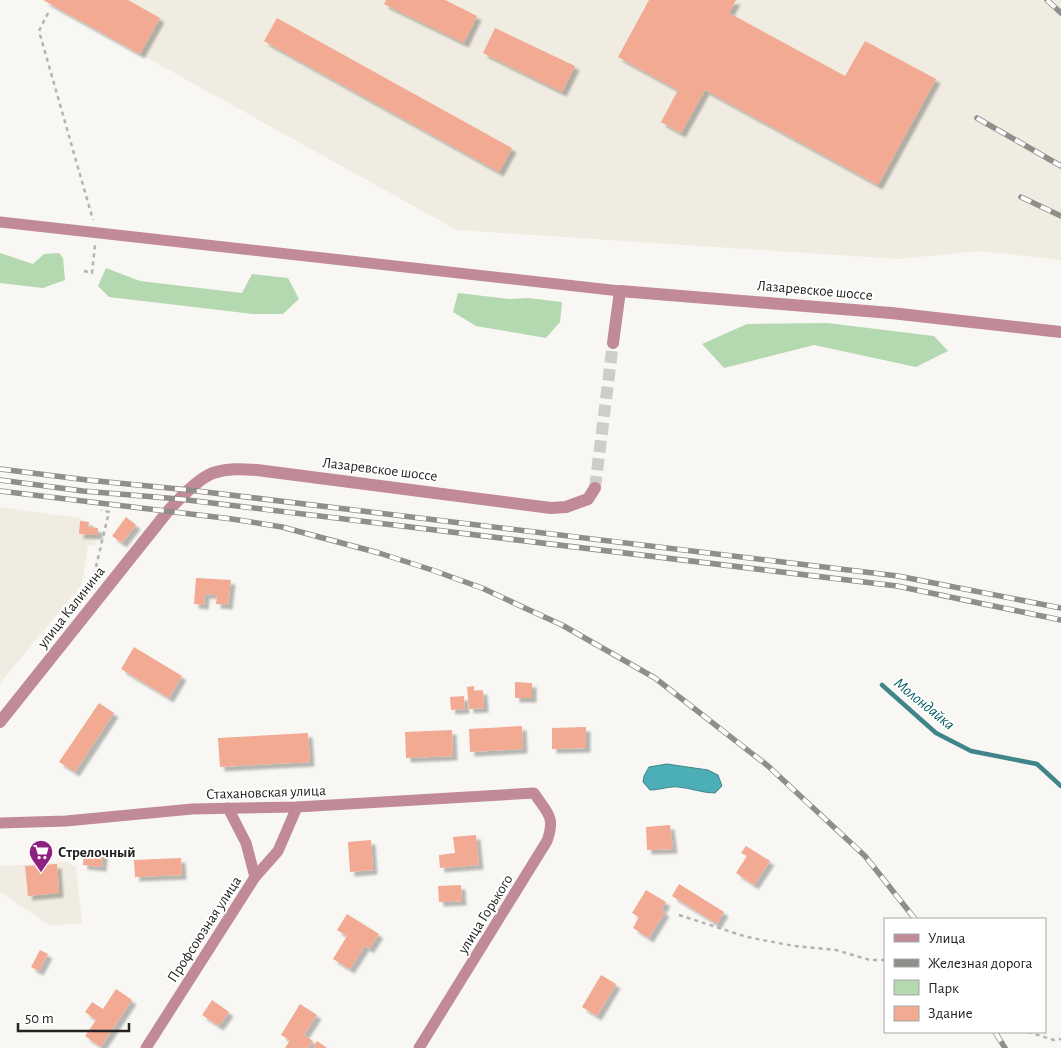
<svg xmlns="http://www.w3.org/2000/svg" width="1061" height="1048" viewBox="0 0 1061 1048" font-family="'Alegreya Sans',sans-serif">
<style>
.built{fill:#f1ece1}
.green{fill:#b4d8b0}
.water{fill:#4cafb7;stroke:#40858a}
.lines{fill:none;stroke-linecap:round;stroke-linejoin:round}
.stream{stroke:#40858a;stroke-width:4.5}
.building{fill:#f2aa93;filter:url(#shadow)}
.tertiary-tunnel{stroke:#cecdc9;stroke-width:12;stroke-dasharray:12 6;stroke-linecap:butt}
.path{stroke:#b4b3b0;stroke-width:2.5;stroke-dasharray:4 4;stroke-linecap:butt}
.minor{stroke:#c18a97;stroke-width:11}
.tertiary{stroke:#c18a97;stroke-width:12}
.rail-casing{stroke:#8f8e8b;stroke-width:5.5}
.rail{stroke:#fff;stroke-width:4;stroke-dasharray:11;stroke-linecap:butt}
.labels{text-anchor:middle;stroke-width:4;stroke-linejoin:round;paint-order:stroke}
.street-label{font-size:15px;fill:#242322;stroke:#fff}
.poi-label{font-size:15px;font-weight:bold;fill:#242322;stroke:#fff;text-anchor:start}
.water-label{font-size:16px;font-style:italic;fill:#005b61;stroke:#fff}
</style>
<defs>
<filter id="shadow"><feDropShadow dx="4.5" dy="4.5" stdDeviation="1" flood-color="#0004"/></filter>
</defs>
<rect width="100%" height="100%" fill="#f9f7f3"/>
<g class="built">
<path d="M43,0H1061V260L978,251L899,259L457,230Z"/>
<path d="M0,507L79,518L98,528L95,546L88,545L82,584L0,683Z"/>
<path d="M68,862L76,867L82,923L51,926L0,892V866Z"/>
</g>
<g class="green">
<path d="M0,253L33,264L44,254L59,253L63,258L65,280L43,288L0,283Z"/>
<path d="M106,268L140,281L242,293L252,274L288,278L299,299L283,314H253L109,297L98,286Z"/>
<path d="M458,293L509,299L528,298L562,302L560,322L546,338L476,326L453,312Z"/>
<path d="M827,323L934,336L948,351L916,367L814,345L724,368L702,344L747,324Z"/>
</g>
<path class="water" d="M667,764L708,770L718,775L722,786L715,793C702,793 691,788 678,787C671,786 659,790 650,790L643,782L644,776L649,767Z"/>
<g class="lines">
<path class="stream" d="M882,685L936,733L971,751L1037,764L1061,786"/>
</g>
<g class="building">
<path d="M43,0H128L160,18L140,54Z"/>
<path d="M386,0H445L477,16L464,43L384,4Z"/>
<path d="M649,0H736L729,13L845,76L865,41L936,79L878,185L705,90L681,133L661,122L678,90L618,57Z"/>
<path d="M277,18L512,148L499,172L264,41Z"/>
<path d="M495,28L575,66L562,92L483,53Z"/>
<path d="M126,517L136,525L122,543L112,536Z"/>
<path d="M80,521L89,522L88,527L98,528V535L79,534Z"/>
<path d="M196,578L231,580L228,605L216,604L217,595L205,594L204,605L194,604Z"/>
<path d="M134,647L182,676L169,698L121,669Z"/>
<path d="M515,682L532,683V698H515Z"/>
<path d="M474,686V691L483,690L484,708L469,709L467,687Z"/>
<path d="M464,696L465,709L451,710L450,697Z"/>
<path d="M99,703L114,713L75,772L59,762Z"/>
<path d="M522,726L523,749L470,752L469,729Z"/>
<path d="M586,727V748L552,749V728Z"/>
<path d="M452,730L453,756L406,758L405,732Z"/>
<path d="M308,733L310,762L220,767L218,738Z"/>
<path d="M670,825L673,849L647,850L646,827Z"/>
<path d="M476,835L479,865L440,868L439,855L455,853L453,837Z"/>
<path d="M371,840L373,870L350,872L348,842Z"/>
<path d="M746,846L770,861L754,885L736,873L747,856L741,853Z"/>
<path d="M84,851L103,852L102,867L83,865Z"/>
<path d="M181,858L182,875L135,877L134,860Z"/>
<path d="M57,864L59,893L28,896L25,866Z"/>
<path d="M679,884L724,912L717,924L672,896Z"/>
<path d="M461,885L462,901L439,902L438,886Z"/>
<path d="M646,890L666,902L661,910L665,912L649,938L633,928L639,917L632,913Z"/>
<path d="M347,914L379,934L369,949L365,946L350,969L333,959L347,936L337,930Z"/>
<path d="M40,950L48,954L39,971L31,967Z"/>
<path d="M601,975L616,984L597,1016L582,1007Z"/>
<path d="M116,989L132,1000L101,1047L85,1036L96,1020L85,1012L92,1002L103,1009Z"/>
<path d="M212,1000L229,1012L219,1026L202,1015Z"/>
<path d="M300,1004L317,1015L304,1035L313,1041L308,1048H285L290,1040L281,1035Z"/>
<path d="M317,1041L327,1048H313Z"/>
</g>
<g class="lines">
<path class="tertiary-tunnel" d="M595,488L613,343"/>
<g class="path">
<path d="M48,13L39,31L93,220"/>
<path d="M84,271L92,273L95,245"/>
<path d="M87,589L94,575L109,512L101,510"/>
<path d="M679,915L747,937L794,946L836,950L870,960H885"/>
<path d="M1028,1032L1054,1040L1061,1039"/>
</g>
<g class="minor">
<path d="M0,222L620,291"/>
<path d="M228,808L246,843L255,877"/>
<path d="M0,823L66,821L192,809L297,807L534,793C547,813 556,816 547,841L419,1048"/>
<path d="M146,1048L255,877L278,851L297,807"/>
</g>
<g class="tertiary">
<path d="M613,343L620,291L891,313L1061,332"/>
<path d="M0,722L168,511C178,500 199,478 213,473C228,468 242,469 257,470L551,508L566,507L588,499L595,488"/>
</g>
<defs>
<g id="rail">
<path d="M1047,0L1061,13"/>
<path d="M977,118L1061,166"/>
<path d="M1021,197L1061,216"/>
<path d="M0,469L87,480L189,490L898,576L1061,608"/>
<path d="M0,480L83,491L179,499L897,586L1061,620"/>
<path d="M0,491L232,519L282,527L379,553L432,570L482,588L527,609L562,625L655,678L768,766L865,856L915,919"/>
<path d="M995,1032L1005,1048"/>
</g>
</defs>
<use href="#rail" class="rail-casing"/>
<use href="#rail" class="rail"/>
</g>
<defs>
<symbol id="supermarket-pin" viewBox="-11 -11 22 30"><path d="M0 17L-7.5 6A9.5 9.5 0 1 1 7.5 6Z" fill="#8e2082" stroke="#fff"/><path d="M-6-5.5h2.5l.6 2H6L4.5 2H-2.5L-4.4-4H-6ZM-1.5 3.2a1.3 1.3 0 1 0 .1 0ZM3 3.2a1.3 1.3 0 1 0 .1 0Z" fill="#fff"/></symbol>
</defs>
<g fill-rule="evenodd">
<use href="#supermarket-pin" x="27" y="838" width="28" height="38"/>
</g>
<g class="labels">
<g class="street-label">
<text transform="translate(815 290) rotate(5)" y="5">Лазаревское шоссе</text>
<text transform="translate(380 469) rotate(7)" y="5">Лазаревское шоссе</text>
<text transform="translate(71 607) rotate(-52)" y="5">улица Калинина</text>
<text transform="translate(266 792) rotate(-2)" y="5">Стахановская улица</text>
<text transform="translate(485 914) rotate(-58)" y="5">улица Горького</text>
<text transform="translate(204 929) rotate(-57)" y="5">Профсоюзная улица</text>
</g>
<g class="poi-label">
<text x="58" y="857">Стрелочный</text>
</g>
<g class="water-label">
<text transform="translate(925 703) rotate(39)" y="6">Молондайка</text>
</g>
</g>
<rect x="884" y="918" width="162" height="115" fill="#ffffff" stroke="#a7a7a7"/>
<rect x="894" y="934" width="25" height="8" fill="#c18a97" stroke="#a7a7a7"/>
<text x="928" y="943" font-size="15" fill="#242322">Улица</text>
<rect x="894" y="959" width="25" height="8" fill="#8f8e8b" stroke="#a7a7a7"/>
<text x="928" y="968" font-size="15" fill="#242322">Железная дорога</text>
<rect x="894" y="980" width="25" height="15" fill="#b4d8b0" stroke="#a7a7a7"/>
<text x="928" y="993" font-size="15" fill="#242322">Парк</text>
<rect x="894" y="1006" width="25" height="15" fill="#f2aa93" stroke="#a7a7a7"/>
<text x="928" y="1018" font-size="15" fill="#242322">Здание</text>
<path d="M18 1023v8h111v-8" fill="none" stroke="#242322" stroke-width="2.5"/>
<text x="25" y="1023" font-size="15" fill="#242322" stroke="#ffffff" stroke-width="4" paint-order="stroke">50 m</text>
</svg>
